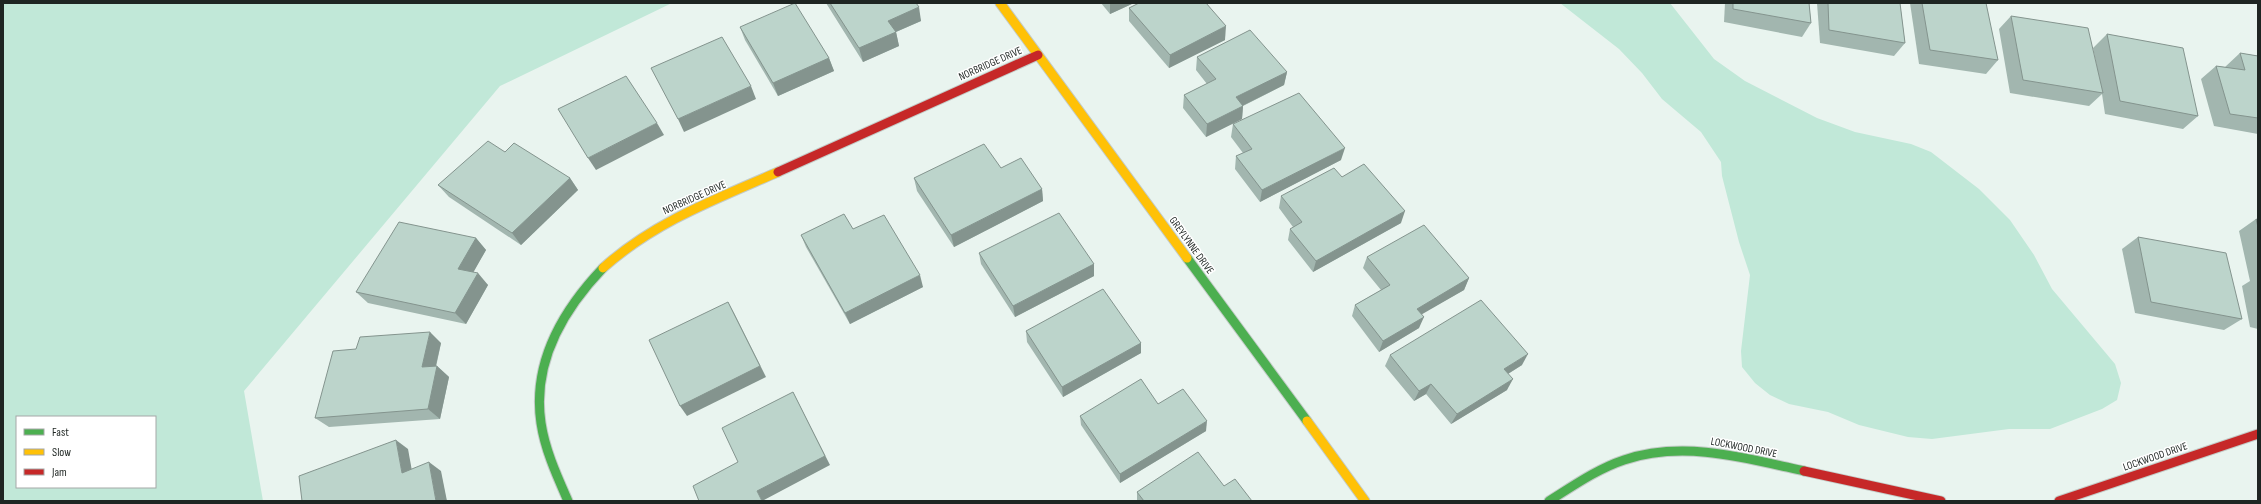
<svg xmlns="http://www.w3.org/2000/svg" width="2261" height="504" viewBox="0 0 2261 504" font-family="'Sofia Sans Condensed',sans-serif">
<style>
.green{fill:#c1e8d8;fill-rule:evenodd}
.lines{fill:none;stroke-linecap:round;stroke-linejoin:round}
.fast-casing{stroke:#c3cbc7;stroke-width:11}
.slow-casing{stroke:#c3cbc7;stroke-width:11}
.jam-casing{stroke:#c3cbc7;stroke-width:11}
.fast{stroke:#4caf50;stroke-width:9}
.slow{stroke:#ffc107;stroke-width:9}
.jam{stroke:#c62828;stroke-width:9}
.wall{fill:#a2b6af}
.shaded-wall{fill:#84948e}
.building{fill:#bcd4cb;stroke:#84948e}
.labels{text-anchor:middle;stroke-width:3;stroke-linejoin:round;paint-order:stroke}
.street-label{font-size:11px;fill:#1e2522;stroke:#fff}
</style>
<rect width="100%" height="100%" fill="#e9f4ef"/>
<g class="green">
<path d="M3,3H672L500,86L244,391L263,501H3ZM17,417H155V487H17Z"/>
<path d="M1560,3H1670L1714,59L1745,81L1817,118L1855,132L1911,144L1931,152L1979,189L2010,220L2034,255L2052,289L2115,364L2121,383L2117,400L2102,409L2050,429H2009L1932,439L1908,437L1859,425L1828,412L1789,404L1770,395L1755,383L1742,367L1741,351L1750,275L1739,242L1722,176L1721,162L1701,132L1662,99L1642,73L1619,49Z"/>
</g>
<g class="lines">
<defs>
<g id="fast">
<path d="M1187,258L1307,421"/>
<path d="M568,501C557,476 545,450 541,423C532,363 563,310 603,268"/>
<path d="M1549,501C1573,486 1597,469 1624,460C1683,440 1746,458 1804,471"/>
</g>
<g id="slow">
<path d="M1000,3L1187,258"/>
<path d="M603,268C654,222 716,199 778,172"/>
<path d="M1307,421L1365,501"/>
</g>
<g id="jam">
<path d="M778,172L1038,55"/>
<path d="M1804,471L1941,501"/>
<path d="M2059,501L2258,434"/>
</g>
</defs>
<use href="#fast" class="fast-casing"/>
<use href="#slow" class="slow-casing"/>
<use href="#jam" class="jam-casing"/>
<use href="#fast" class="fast"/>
<use href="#slow" class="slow"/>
<use href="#jam" class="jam"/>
</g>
<g class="wall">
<path d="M826,3H916L921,21L896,32L899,46L863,62Z"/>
<path d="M1101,3H1134L1110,14Z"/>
<path d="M1725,3H1809L1811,23L1802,37L1724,22Z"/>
<path d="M1817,3H1900L1905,43L1894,56L1820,43Z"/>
<path d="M1910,3H1922L1998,60L1986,74L1919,64Z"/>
<path d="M1129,8L1225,40L1169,68L1129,21Z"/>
<path d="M2011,16L2097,67L2093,48L2107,34L2198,116L2183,129L2105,114L2102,94L2089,106L2010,93L1999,29Z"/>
<path d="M740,27L829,58L834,71L778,96L745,40Z"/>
<path d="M2240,53L2258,56V134L2214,126L2201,79L2216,66L2225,67Z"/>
<path d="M1197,57L1287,72L1284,85L1243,106L1242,119L1206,137L1183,108L1184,95L1207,84L1196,70Z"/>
<path d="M1233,124L1341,160L1260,202L1235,169L1236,156L1243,153L1231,137Z"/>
<path d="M505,152L570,178L578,190L521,245L449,197L438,185Z"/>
<path d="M1001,168L1042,189L1043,201L954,247L917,191L914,178Z"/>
<path d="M1342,177L1401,223L1313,272L1288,240L1290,229L1293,227L1279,208L1281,196Z"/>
<path d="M2256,219L2258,220V329L2250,327L2242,286L2250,281L2239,231Z"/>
<path d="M853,229L923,287L850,324L806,247L801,235Z"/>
<path d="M2138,237L2242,319L2224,330L2135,313L2122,249Z"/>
<path d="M476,238L486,250L473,272L488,285L466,324L368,303L356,292Z"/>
<path d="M979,253L1094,264V276L1015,317L981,264Z"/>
<path d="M1367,257L1469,278L1464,290L1421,314L1419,328L1379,352L1352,316L1355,305L1381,290L1363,268Z"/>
<path d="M1026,331L1141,343V353L1063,397L1027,342Z"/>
<path d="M441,343L436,367L437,366L449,377L440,419L329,427L315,418L356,349Z"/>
<path d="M1390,355L1522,365L1508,374L1507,390L1451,424L1426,394L1414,401L1385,366Z"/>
<path d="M1158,404L1206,431L1120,483L1081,425L1080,416Z"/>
<path d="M1224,486L1252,501H1137V492Z"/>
</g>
<g class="shaded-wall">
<path d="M1110,3H1134L1110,14Z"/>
<path d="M919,7L921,21L891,34L888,21Z"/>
<path d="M1226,26L1225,40L1169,68L1170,55Z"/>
<path d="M896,32L899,46L863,62L859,48Z"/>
<path d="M829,58L834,71L778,96L773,83Z"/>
<path d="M1287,72L1284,85L1234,110L1236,97Z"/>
<path d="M751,86L756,99L684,132L678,119Z"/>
<path d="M1243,106L1242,119L1206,137L1207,124Z"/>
<path d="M657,123L664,135L596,170L588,158Z"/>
<path d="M1345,148L1341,160L1260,202L1262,190Z"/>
<path d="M570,178L578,190L521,245L512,233Z"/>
<path d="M1042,189L1043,201L954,247L951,235Z"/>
<path d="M1405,211L1401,223L1313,272L1316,261Z"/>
<path d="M476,238L486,250L469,280L458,269Z"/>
<path d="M1094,264V276L1015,317L1013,306Z"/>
<path d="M478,273L488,285L466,324L455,313Z"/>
<path d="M920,275L923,287L850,324L845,313Z"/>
<path d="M1469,278L1464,290L1412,320L1417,309Z"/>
<path d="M728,302L734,313L766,377L687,416L680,406Z"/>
<path d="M1424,317L1419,328L1379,352L1383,341Z"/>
<path d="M430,332L441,343L433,378L422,367Z"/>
<path d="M1141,343V353L1063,397L1062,387Z"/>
<path d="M1528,354L1522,365L1498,380L1504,369Z"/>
<path d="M437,366L449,377L440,419L428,409Z"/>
<path d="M1513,379L1507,390L1451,424L1457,414Z"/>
<path d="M1431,384L1426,394L1414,401L1419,391Z"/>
<path d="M793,392L830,465L764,500V501H762L757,491Z"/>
<path d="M1207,421L1206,431L1120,483V474Z"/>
<path d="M396,440L408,449L414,482L402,473Z"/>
<path d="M429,462L441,471L447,501H436Z"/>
</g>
<g class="building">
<path d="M795,3L829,58L773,83L740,27Z"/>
<path d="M830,3H916L919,7L888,21L896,32L859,48Z"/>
<path d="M1139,3H1206L1226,26L1170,55L1129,8Z"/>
<path d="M1733,3H1809L1811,23L1733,9Z"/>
<path d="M1828,3H1900L1905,43L1829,30Z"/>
<path d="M1922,3H1986L1998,60L1930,50Z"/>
<path d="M2011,16L2088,28L2103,93L2023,80Z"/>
<path d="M1250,30L1287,72L1236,97L1243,106L1207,124L1184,95L1216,79L1197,57Z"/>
<path d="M2107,34L2183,48L2198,116L2120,101Z"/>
<path d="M722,37L751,86L678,119L651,68Z"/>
<path d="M2240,53L2258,56V118L2230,114L2216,66L2245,70Z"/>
<path d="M626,76L657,123L588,158L558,109Z"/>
<path d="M1299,93L1345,148L1262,190L1236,156L1252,149L1233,124Z"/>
<path d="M488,141L505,152L514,143L570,178L512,233L438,185Z"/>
<path d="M984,144L1001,168L1021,158L1042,189L951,235L914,178Z"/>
<path d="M1364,164L1405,211L1316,261L1290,229L1302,222L1281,196L1334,168L1342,177Z"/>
<path d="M1059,213L1094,264L1013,306L979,253Z"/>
<path d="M844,214L853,229L884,215L920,275L845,313L801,235Z"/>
<path d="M2256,219L2258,220V227Z"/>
<path d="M399,222L476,238L458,269L478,273L455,313L356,292Z"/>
<path d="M1424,225L1469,278L1417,309L1424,317L1383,341L1355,305L1390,285L1367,257Z"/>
<path d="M2138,237L2226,253L2242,319L2151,302Z"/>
<path d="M1103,289L1141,343L1062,387L1026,331Z"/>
<path d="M1481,300L1528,354L1504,369L1513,379L1457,414L1431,384L1419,391L1390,355Z"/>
<path d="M728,302L760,366L680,406L649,340Z"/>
<path d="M430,332L422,367L437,366L428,409L315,418L333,351L356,349L360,337Z"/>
<path d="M1141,379L1158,404L1183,389L1207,421L1120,474L1080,416Z"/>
<path d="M793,392L825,456L757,491L762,501H699L693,486L738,462L722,428Z"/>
<path d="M396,440L402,473L429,462L436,501H302L299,476Z"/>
<path d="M1198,452L1224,486L1235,479L1252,501H1144L1137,492Z"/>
</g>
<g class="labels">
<g class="street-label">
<text transform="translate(990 63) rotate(-24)" y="4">NORBRIDGE DRIVE</text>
<text transform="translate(694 197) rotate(-24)" y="4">NORBRIDGE DRIVE</text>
<text transform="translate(1192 245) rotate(54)" y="4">GREYLYNNE DRIVE</text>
<text transform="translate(1744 447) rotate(11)" y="4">LOCKWOOD DRIVE</text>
<text transform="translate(2155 456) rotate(-19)" y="4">LOCKWOOD DRIVE</text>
</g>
</g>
<rect width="2261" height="504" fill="none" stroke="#1e2522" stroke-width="8"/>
<rect x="16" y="416" width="140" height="72" fill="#ffffff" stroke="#a5a8a7"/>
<rect x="24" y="429" width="20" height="6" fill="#4caf50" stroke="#a5a8a7"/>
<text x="52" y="436" font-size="12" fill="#1e2522">Fast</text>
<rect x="24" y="449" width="20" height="6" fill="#ffc107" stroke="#a5a8a7"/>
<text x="52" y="456" font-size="12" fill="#1e2522">Slow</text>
<rect x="24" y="469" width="20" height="6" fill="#c62828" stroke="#a5a8a7"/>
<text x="52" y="476" font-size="12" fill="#1e2522">Jam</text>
</svg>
